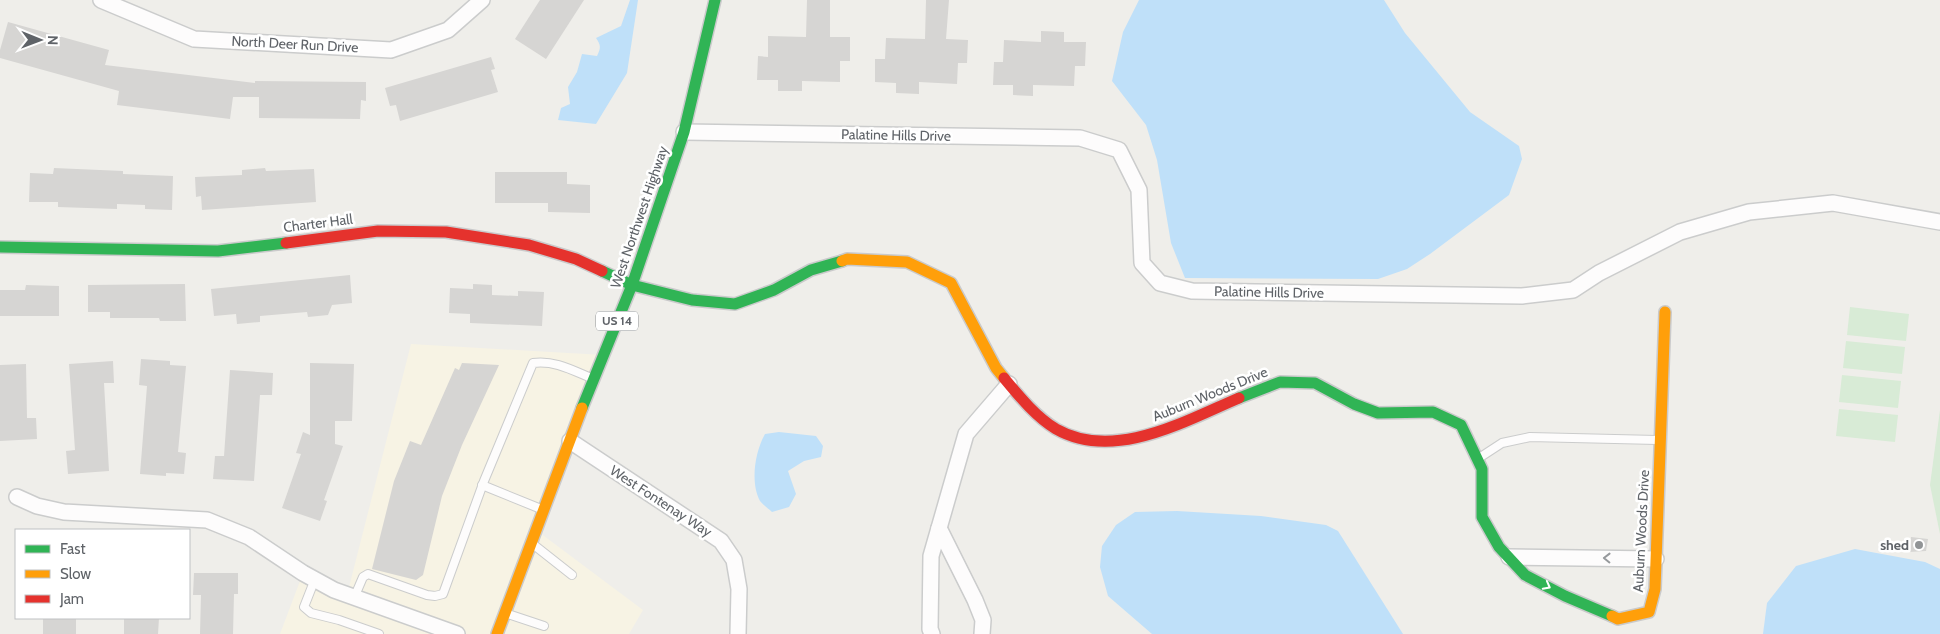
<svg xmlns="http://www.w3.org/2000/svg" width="1940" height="634" viewBox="0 0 1940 634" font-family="Cabin,sans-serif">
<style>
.commercial{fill:#f7f3e4}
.green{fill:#d8ebd6}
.water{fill:#bfe0f9}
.building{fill:#d6d5d3}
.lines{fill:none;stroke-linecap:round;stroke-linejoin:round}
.lane-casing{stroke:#cbcccc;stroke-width:10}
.street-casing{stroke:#cbcccc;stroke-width:18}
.fast-casing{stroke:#cacacb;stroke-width:14}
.slow-casing{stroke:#cacacb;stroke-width:14}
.jam-casing{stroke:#cacacb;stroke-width:14}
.lane{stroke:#fdfcfc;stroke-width:8}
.street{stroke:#fdfcfc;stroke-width:15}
.fast{stroke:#30b455;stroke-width:11}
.slow{stroke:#ff9f0a;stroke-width:11}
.jam{stroke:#e5322d;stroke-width:11}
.oneway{stroke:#96999c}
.oneway2{stroke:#fff}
.poi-dot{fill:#919496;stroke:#fff;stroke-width:2}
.labels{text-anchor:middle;stroke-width:5;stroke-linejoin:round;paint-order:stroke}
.shield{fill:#fff;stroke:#8f9295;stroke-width:1}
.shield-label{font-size:12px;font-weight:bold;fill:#5f6368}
.street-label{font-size:14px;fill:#5f6368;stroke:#fff}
.poi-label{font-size:14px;font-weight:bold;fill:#5f6368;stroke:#fff;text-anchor:end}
</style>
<rect width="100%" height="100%" fill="#efeeea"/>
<path class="commercial" d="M411,344L603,355L536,530L643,610L629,634H280L303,573L347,595Z"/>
<g class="green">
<path d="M1850,307L1909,314L1906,341L1847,335Z"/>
<path d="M1846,341L1905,347L1902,374L1843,368Z"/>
<path d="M1842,375L1901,381L1898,408L1839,402Z"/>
<path d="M1839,409L1898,415L1895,442L1836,436Z"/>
<path d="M1940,410V534L1930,485Z"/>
</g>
<g class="water">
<path d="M630,0H638L627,73L596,124L558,120L561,108L570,104L568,87L577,72L582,54L597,56C601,48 601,45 596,38L621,26Z"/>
<path d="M1139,0H1384L1405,33L1470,112L1519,146L1522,159L1509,195L1430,254L1407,269L1378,279L1185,278L1171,243L1157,160L1146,125L1112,81L1123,32Z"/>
<path d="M779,432L816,436L823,446L821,457L804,461L788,471L796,494L789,507L772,512C769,509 763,505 760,501C750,482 755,452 765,434Z"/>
<path d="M1177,511L1261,516L1326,525L1338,531L1403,634H1152L1108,596L1100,567L1102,546L1116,525L1135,512Z"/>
<path d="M1855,549L1925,562L1940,569V634H1763L1767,603L1796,566Z"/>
</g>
<g class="building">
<path d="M540,0H584L546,59L515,39Z"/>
<path d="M807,0H830V37H850V61H840V82L802,81V91H778V80H757L758,56L768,57V36L806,37Z"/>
<path d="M926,0H949L946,39L968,40L967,63H958L957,84L919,82V94L896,93V83L875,82V59H885L886,38L925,39Z"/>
<path d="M8,22L109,50L105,65L255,83V81L366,82V101L361,100L360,119L259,118V97H233L230,119L117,105L119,91L0,58V50Z"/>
<path d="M1041,31L1064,32V42H1086L1085,66H1075L1074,86L1033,85V96L1013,95V85H993L994,62H1003L1004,40L1041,42Z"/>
<path d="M491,57L495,69L491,70L498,92L400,121L396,105L390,106L385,88Z"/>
<path d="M54,168L123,171V174L173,176L172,210L145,209V205L117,204V209L58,207V202H29L30,173L53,174Z"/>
<path d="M265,168L266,171L314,169L316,202L202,210L201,196L196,197L195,177L242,175V170Z"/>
<path d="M495,172H567V184L590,185V213L548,212V203H495Z"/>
<path d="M350,275L352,303L332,305L328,315L308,317L307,312L260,316V322L237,324L236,314L214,316L211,289Z"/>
<path d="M185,284L186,321H160L159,318H110V312H88V285Z"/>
<path d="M473,284L492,285V295L518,296V291L544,292L542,326L470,323V314L449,313L450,288L473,289Z"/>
<path d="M26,285L59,286V316H0V290H25Z"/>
<path d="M141,359L170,361V365L186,366L178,452L186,453L184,474L166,473V476L140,474L147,386L139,385Z"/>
<path d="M113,361L114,383H104L109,471L68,474L66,451L75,450L69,364Z"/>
<path d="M310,363L354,364L352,421H335V444L343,446L324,500L327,501L320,521L282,508L301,454L296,453L303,432L310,435Z"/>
<path d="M462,363L499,365L462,445L442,496L423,575L416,580L372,569L394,481L410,441L421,445L455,368L459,370Z"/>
<path d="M26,364L27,418H36L37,439L0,441V365Z"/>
<path d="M230,370L273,373L272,395H260L254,481L213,479L215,456H224Z"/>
<path d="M1911,537L1928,539L1926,551L1909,552Z"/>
<path d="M194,573H238V594H234L233,634H200L201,595H193Z"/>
<rect x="43" y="618" width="33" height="16"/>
<path d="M124,618H159L158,634H124Z"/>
</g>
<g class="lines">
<defs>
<g id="lane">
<path d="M1479,458L1502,443L1530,437L1657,440"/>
<path d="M482,485L541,509"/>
<path d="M534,545L572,575"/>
<path d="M315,579L304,607L311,613L339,620L379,634"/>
<path d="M354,598L363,577L368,574L427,595L435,596L443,594L484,481L533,363C554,360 572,370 591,378"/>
<path d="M508,614L544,626"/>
</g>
<g id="street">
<path d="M101,0L194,39L391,50L448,30L482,0"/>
<path d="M684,132L1080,138L1119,150L1139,190L1142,263L1160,283L1192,291L1522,296L1573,290L1599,273L1680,232L1749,212L1833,203L1940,222"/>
<path d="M570,441L721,541L734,560L739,589L738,634"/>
<path d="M17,497L37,506L64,512L207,520L249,537L303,573L334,590L457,634"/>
<path d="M939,528L975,600L983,620L982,634"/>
<path d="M1509,557L1656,559"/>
<path d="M932,634L930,629L931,556L966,434L1009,384"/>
</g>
<g id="fast">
<path d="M0,247L218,251L286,243"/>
<path d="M602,271L632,285L692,300L735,304L774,290L811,270L842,261"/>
<path d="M1239,398L1280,382L1315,383L1354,404L1378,413L1433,412L1461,425L1482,469V517L1499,547L1525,575L1565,596L1612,616"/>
<path d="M582,408L632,285L684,132L715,0"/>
</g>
<g id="slow">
<path d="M842,261L847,259L907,262L951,283L996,368L1004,378"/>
<path d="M1612,616L1618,619L1649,612L1655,589L1665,312"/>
<path d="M497,634L582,408"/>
</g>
<g id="jam">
<path d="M286,243L378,231L446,232L529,245L576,259L602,271"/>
<path d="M1004,378C1019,396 1036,417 1056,429C1114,462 1185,421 1239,398"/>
</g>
</defs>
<use href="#lane" class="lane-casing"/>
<use href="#street" class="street-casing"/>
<use href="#fast" class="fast-casing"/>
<use href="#slow" class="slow-casing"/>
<use href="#jam" class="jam-casing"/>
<use href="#lane" class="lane"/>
<use href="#street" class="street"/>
<use href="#fast" class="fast"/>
<use href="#slow" class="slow"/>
<use href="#jam" class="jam"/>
</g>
<defs><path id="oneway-chevron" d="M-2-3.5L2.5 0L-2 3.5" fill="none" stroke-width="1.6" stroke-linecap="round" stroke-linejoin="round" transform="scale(1.25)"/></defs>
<use class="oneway" href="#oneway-chevron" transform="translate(1607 558) rotate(-179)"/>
<use class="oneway2" href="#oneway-chevron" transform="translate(1547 586) rotate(28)"/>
<circle class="poi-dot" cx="1919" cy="545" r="5"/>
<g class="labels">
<rect class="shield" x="596" y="311.5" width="42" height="19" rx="4"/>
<g class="shield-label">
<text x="617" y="325">US 14</text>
</g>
<g class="street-label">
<text transform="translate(295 44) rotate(3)" y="5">North Deer Run Drive</text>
<text transform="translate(896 135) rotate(1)" y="5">Palatine Hills Drive</text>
<text transform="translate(639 217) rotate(-71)" y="5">West Northwest Highway</text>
<text transform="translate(318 223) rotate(-7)" y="5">Charter Hall</text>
<text transform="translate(1269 292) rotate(1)" y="5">Palatine Hills Drive</text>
<text transform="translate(1210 394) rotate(-22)" y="5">Auburn Woods Drive</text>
<text transform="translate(661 501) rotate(33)" y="5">West Fontenay Way</text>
<text transform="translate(1641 531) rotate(-87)" y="5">Auburn Woods Drive</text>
</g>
<g class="poi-label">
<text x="1909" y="550">shed</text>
</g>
</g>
<rect x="15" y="529" width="175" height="90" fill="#ffffff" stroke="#bfc1c3"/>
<rect x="25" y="545" width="25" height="8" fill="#30b455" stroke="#bfc1c3"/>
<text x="60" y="554" font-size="15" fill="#5f6368">Fast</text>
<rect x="25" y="570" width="25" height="8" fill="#ff9f0a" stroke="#bfc1c3"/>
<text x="60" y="579" font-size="15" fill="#5f6368">Slow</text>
<rect x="25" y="595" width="25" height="8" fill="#e5322d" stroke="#bfc1c3"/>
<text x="60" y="604" font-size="15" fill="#5f6368">Jam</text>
<g transform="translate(40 40) rotate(91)" stroke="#ffffff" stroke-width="4" paint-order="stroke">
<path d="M0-4L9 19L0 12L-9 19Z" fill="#5f6368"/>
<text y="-8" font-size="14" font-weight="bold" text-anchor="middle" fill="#5f6368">N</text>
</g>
</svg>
